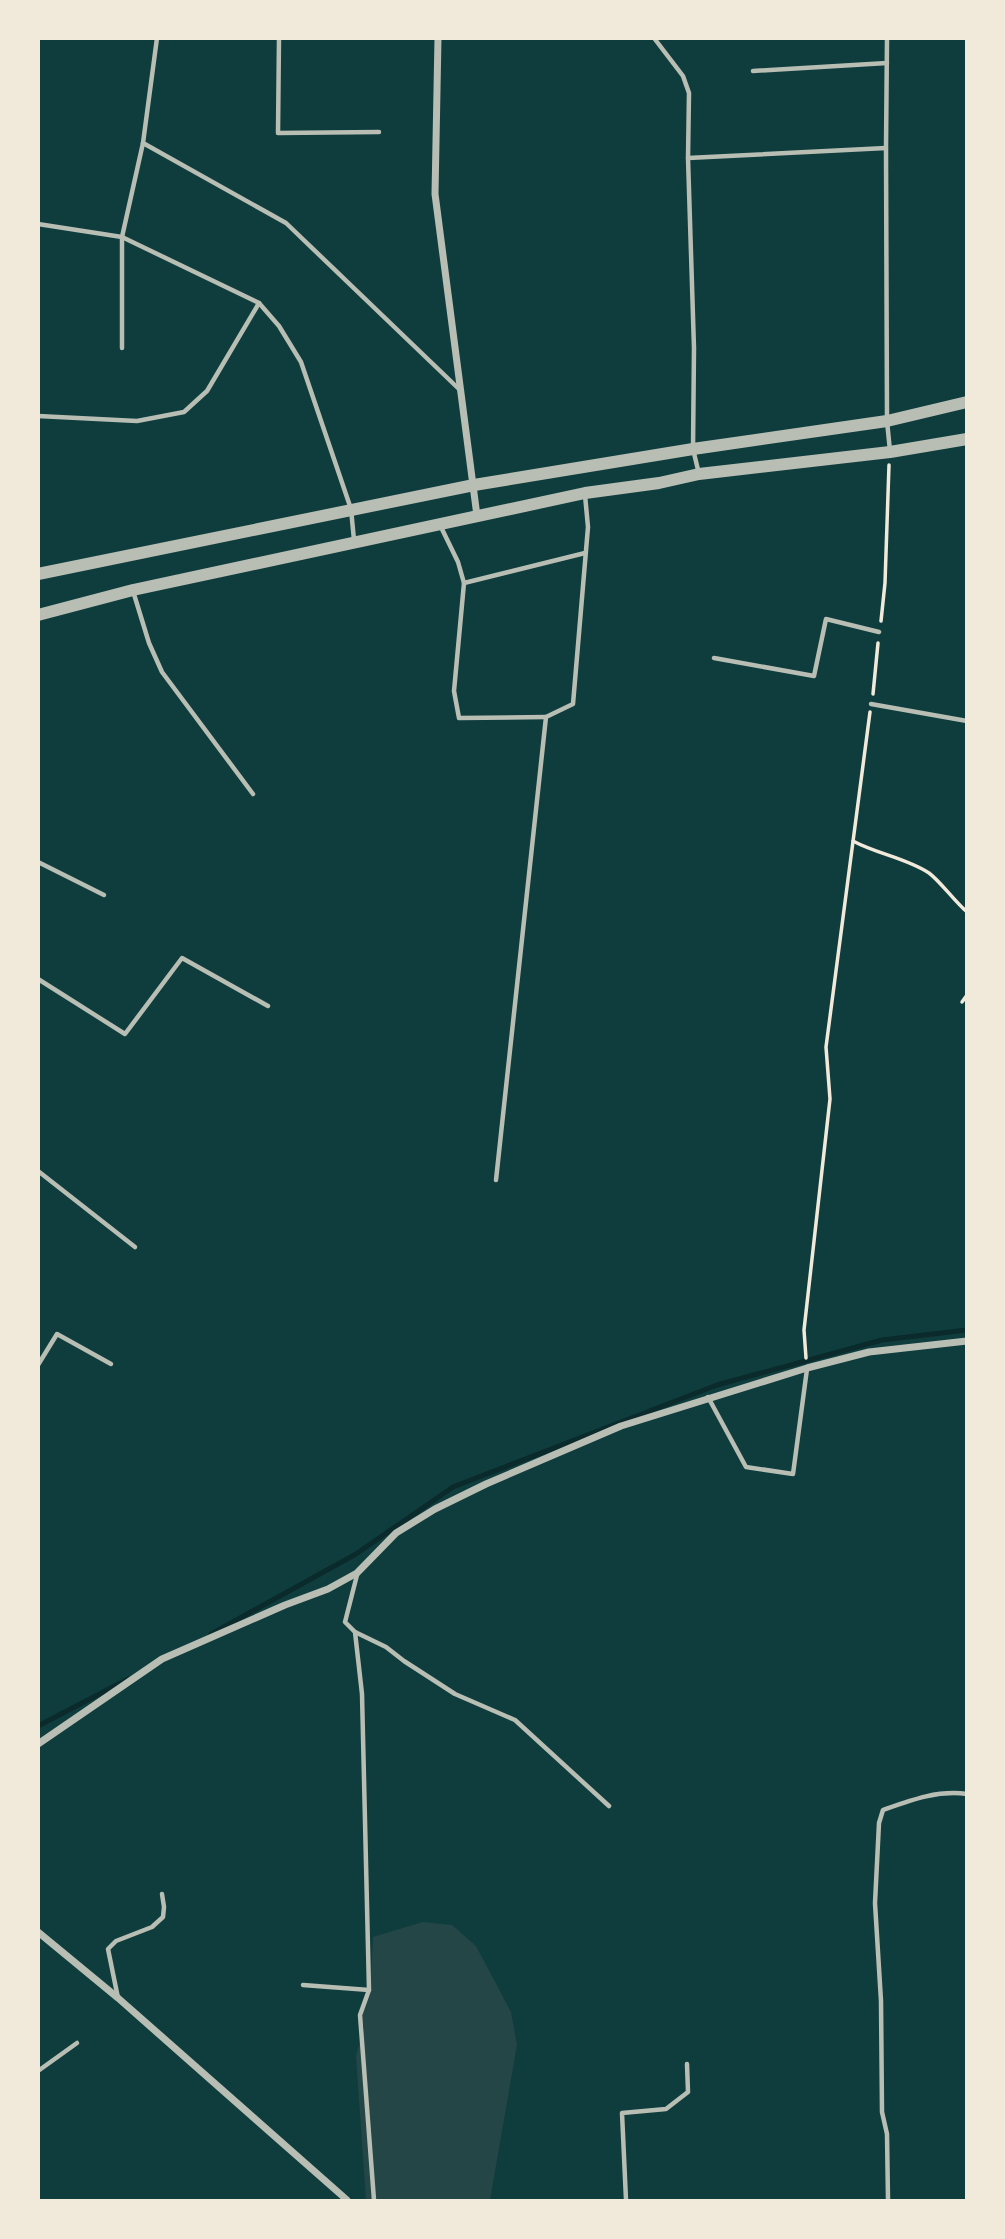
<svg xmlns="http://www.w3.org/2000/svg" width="1005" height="2239" viewBox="0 0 1005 2239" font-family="Figtree,sans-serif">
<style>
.green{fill:#244646}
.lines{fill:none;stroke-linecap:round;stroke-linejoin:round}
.stream{stroke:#0a2a2b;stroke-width:5}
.path{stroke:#f1e9da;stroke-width:3.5}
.service{stroke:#b8beb3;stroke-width:4.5}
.minor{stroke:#b8beb3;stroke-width:7}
.tertiary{stroke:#b8beb3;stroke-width:12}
</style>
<rect width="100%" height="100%" fill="#0f3d3e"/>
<path class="green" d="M423,1922L452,1925L476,1946L511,2012L517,2045L490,2200H366L356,2056L364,2028L360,2010L370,1994L373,1937Z"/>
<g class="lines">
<g class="stream">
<path d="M211,1634L356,1554L453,1487L717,1385L882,1340L967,1330"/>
<path d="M38,1726L128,1679"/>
</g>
<g class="path">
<path d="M881,621L885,583L889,465"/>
<path d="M873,694L878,643"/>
<path d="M853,841C877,854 906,858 929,873C940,881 955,902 967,912"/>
<path d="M962,1002L967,995"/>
<path d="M806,1358L804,1330L830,1099L826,1047L870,712"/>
</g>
<g class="service">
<path d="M279,38L278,133L379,132"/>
<path d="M654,38L683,76L689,93L688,158L694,348L693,449L699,474"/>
<path d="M887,38L886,148L887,421L890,451"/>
<path d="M753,71L887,63"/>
<path d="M143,143L286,223L460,390"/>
<path d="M688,158L886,148"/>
<path d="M38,224L122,237L259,303L279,326L301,362L351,509L354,540"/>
<path d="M122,348V237L143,143L157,38"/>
<path d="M38,416L137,421L184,412L207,391L259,303"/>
<path d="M441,527L458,562L464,583L454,691L459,718L546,717"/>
<path d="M464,583L585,553"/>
<path d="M133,591L149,643L162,672L253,794"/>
<path d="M714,658L814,676L826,619L879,632"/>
<path d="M871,704L967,721"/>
<path d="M38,862L104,895"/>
<path d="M38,979L125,1034L182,958L268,1006"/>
<path d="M38,1171L135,1247"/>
<path d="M496,1180L546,717L573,704L588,527L585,495"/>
<path d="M38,1365L57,1334L111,1364"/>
<path d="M708,1397L746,1467L793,1474L807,1369"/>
<path d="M357,1575L345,1622L355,1632L386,1647L404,1661L455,1694L515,1720L609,1806"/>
<path d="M355,1632L362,1694L369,1990L360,2015L374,2200"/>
<path d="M303,1985L369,1990"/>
<path d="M118,1998L108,1949L116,1941L152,1927L163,1917L164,1907L162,1894"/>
<path d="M38,2071L77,2043"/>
<path d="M626,2200L622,2113L666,2109L688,2092L687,2064"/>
<path d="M888,2200L887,2134L882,2112L881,2001L875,1903L879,1823L883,1810C911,1800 937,1790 967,1794"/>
</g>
<g class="minor">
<path d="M438,38L435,194L477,516"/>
<path d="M38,1744L162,1659L285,1605L328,1589L357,1573L396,1533L435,1509L486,1484L621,1426L807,1368L869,1352L967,1341"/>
<path d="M38,1932L118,1998L347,2200"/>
</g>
<g class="tertiary">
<path d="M38,574L474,485L693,449L887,421L967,402"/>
<path d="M38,615L133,590L585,493L659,483L699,474L890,452L967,439"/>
</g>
</g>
<rect width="1005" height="2239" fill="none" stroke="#f1e9da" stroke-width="80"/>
</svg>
